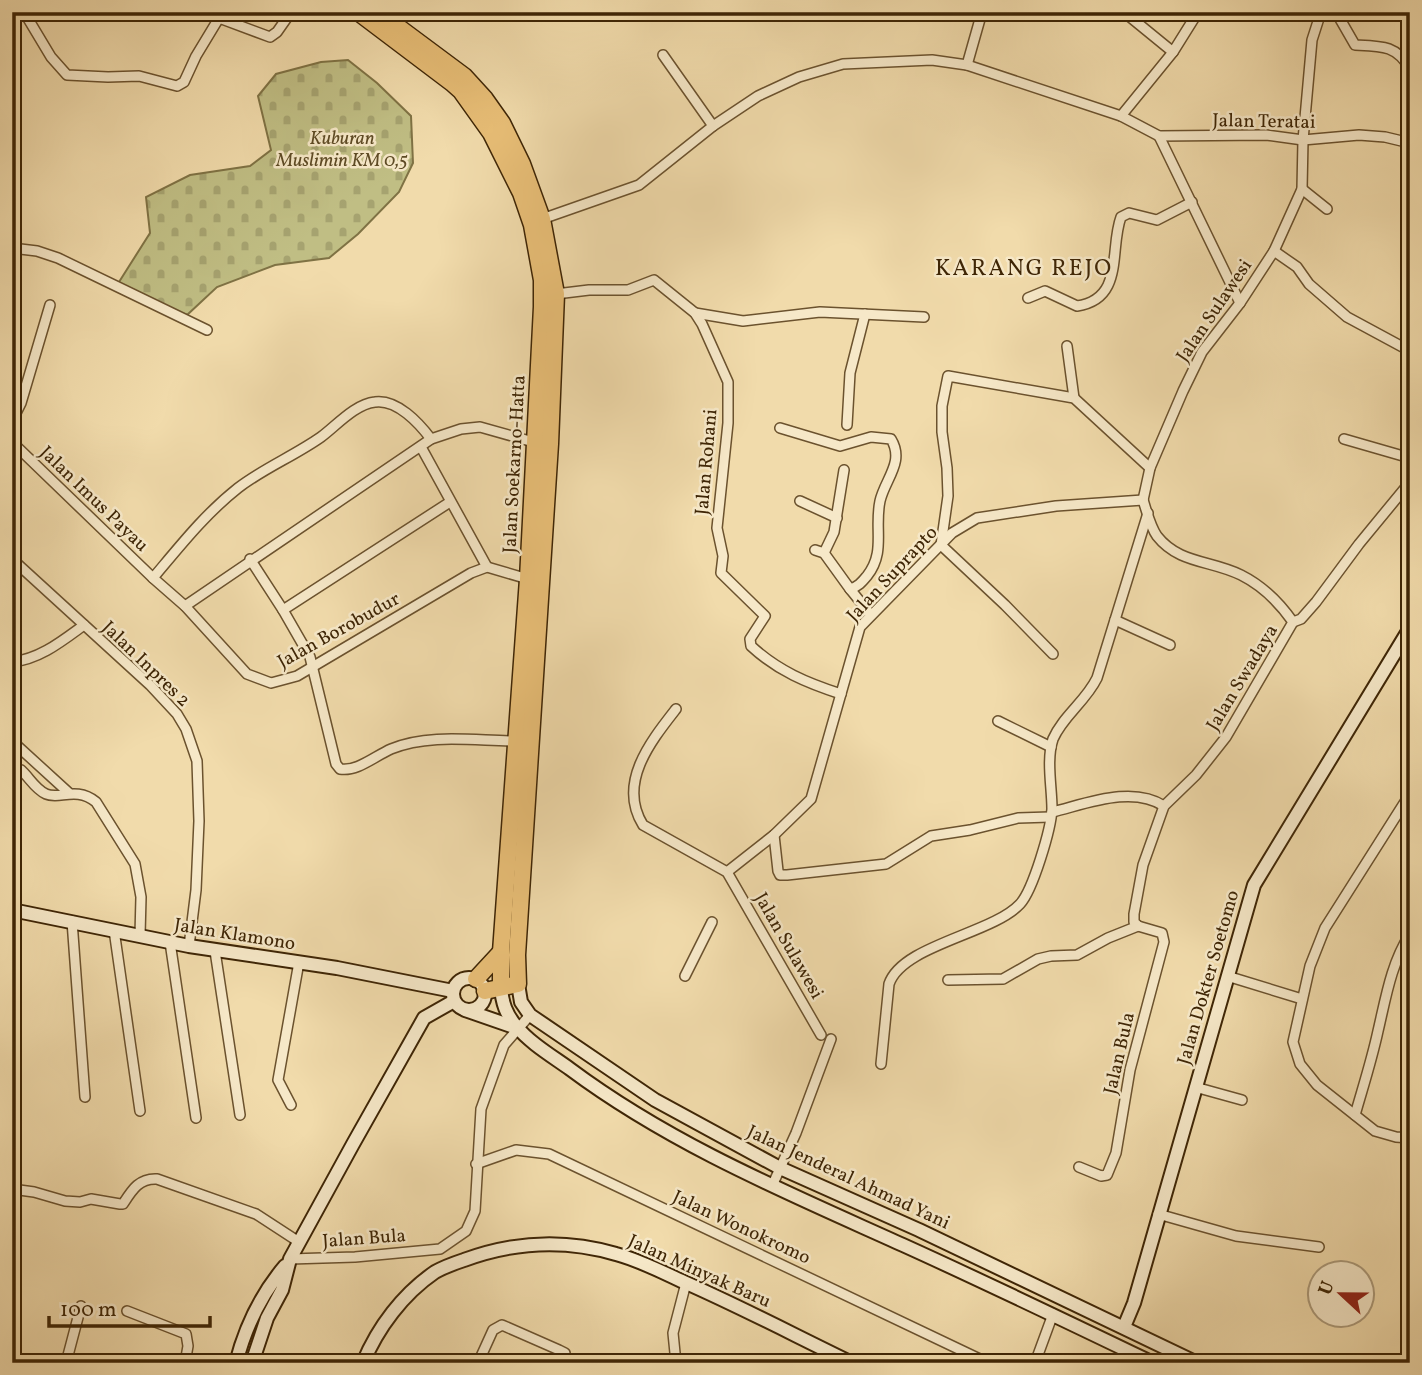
<svg xmlns="http://www.w3.org/2000/svg" width="1422" height="1375" viewBox="0 0 1422 1375" font-family="Vollkorn,serif">
<style>
.cemetery{fill:url(#cemetery-stones);stroke:#7f7244;stroke-width:2}
.lines{fill:none;stroke-linecap:round;stroke-linejoin:round}
.street-casing{stroke:#6b522e;stroke-width:12}
.secondary-casing{stroke:#3e2505;stroke-width:16}
.highway-casing{stroke:#3e2505;stroke-width:19}
.street{stroke:#f6e8c8;stroke-width:9}
.secondary{stroke:#f6e8c8;stroke-width:12}
.highway{stroke:#e8be76;stroke-width:16}
.labels{text-anchor:middle;stroke-width:5;stroke-linejoin:round;paint-order:stroke}
.street-label{font-size:19px;fill:#3e2505;stroke:#f6e8c8}
.park-label{font-size:19px;font-style:italic;fill:#5e4b25;stroke:#f6e8c8}
.quarter-label{font-size:23px;letter-spacing:2px;fill:#3e2505;stroke:#f6e8c8}
</style>
<defs>
<pattern id="cemetery-stones" width="16" height="16" patternUnits="userSpaceOnUse" patternTransform="scale(1.75)"><rect width="16" height="16" fill="#c0be84"/><path d="M2 7V4a2 2 0 0 1 4 0v3zM10 15v-3a2 2 0 0 1 4 0v3z" fill="#a6a370"/></pattern>
</defs>
<rect width="100%" height="100%" fill="#f1dbab"/>
<filter id="stains"><feTurbulence type="fractalNoise" baseFrequency=".00286" numOctaves="4"/><feColorMatrix values="0 0 0 0 .2 0 0 0 0 .09 0 0 0 0 .02 0 0 0 .5 -.17"/></filter>
<radialGradient id="worn" r=".72"><stop offset=".6" stop-color="#630" stop-opacity="0"/><stop offset="1" stop-color="#630" stop-opacity=".3"/></radialGradient>
<path class="cemetery" d="M348,60L377,83L411,116L413,163L399,192L358,234L329,258L275,265L217,287L187,315L119,289V282L150,233L146,197L190,175L250,166L271,150L258,96L276,74L321,62Z"/>
<g class="lines">
<defs>
<g id="street">
<path d="M24,12L51,57L67,75L108,77L139,76L177,86L184,82L196,56L219,18L270,37L277,32L291,12"/>
<path d="M1124,12L1173,52"/>
<path d="M1336,12L1355,45C1381,46 1397,45 1410,69"/>
<path d="M663,55L713,126"/>
<path d="M967,65L982,12"/>
<path d="M1121,116L1173,52L1198,12"/>
<path d="M1159,136L1240,303"/>
<path d="M1302,189L1327,209"/>
<path d="M542,219L639,185L713,126L758,96L799,77L843,64L932,60L967,65L1121,116L1159,136L1266,135L1303,140L1359,135L1385,137L1410,143"/>
<path d="M12,248L37,251L58,258L207,330"/>
<path d="M1274,251L1297,267L1309,284L1347,317L1410,351"/>
<path d="M556,294L589,290H628L654,280L695,313L702,324L728,382V423L717,528L723,556L721,573L765,616L750,639L751,646C778,671 807,683 841,694"/>
<path d="M1028,298L1045,291L1077,306C1125,299 1109,249 1121,217L1129,213L1157,220L1192,202"/>
<path d="M695,313L743,321L820,312L924,317"/>
<path d="M1067,346L1074,398"/>
<path d="M1407,381L1410,375"/>
<path d="M12,421L21,403L50,305"/>
<path d="M847,425L850,373L865,314"/>
<path d="M780,428L840,446L871,437L891,439C905,462 885,479 880,501C874,529 886,552 867,576C862,582 858,587 850,589L824,553L815,550"/>
<path d="M1344,439L1410,458"/>
<path d="M12,442L153,578L185,606L247,674L271,683L297,676L471,573L487,567L528,579"/>
<path d="M421,447L487,567"/>
<path d="M1143,500L1150,468L1183,391L1202,352L1240,303L1274,251L1302,189L1303,140L1312,40L1321,12"/>
<path d="M800,501L837,518"/>
<path d="M824,553L834,532L844,470"/>
<path d="M12,559L150,685L177,714L186,729L197,761L199,821L196,890L189,946"/>
<path d="M250,559L283,610L310,657L336,764L340,769C357,772 375,756 391,749C429,733 476,741 516,741"/>
<path d="M153,578C180,546 205,514 238,488C264,468 294,456 321,437C336,426 355,404 375,402C397,399 419,423 431,439"/>
<path d="M850,589L871,615"/>
<path d="M185,606L431,439L461,429L480,427L537,443"/>
<path d="M283,610L450,502"/>
<path d="M1115,620L1170,645"/>
<path d="M1293,622L1301,619L1316,602L1359,544L1410,482"/>
<path d="M1053,654L1005,605L941,545L948,496L947,468L942,432V406L948,376L1074,398L1150,468"/>
<path d="M12,662C40,659 62,641 84,625"/>
<path d="M676,709C651,741 617,783 643,825L727,872L821,1035"/>
<path d="M998,721L1051,747"/>
<path d="M12,741L69,793"/>
<path d="M12,769L21,770C29,777 35,789 46,794C59,800 76,786 96,802L135,864L141,897L140,935"/>
<path d="M1410,794L1325,928L1310,966L1293,1042L1300,1064L1317,1085L1375,1131L1396,1137L1410,1138"/>
<path d="M1052,812C1086,804 1132,785 1164,806"/>
<path d="M774,835L778,871L780,875H787L886,864L931,836L970,830L1018,818L1050,817"/>
<path d="M727,872L774,835L811,799L860,627L952,533L977,518L1056,506L1143,500"/>
<path d="M72,921L85,1097"/>
<path d="M1138,926L1134,922V914L1143,865L1164,806L1196,775L1226,737L1293,622C1279,602 1263,586 1241,575C1211,560 1179,564 1157,536C1150,526 1147,512 1143,500"/>
<path d="M114,930L140,1111"/>
<path d="M170,942L196,1118"/>
<path d="M215,951L240,1115"/>
<path d="M685,976L712,922"/>
<path d="M1227,976L1302,999"/>
<path d="M948,980L1003,979L1038,959L1051,956L1077,955L1108,938L1138,926"/>
<path d="M881,1064L889,984C902,945 992,934 1020,904C1033,890 1051,829 1052,809C1052,787 1046,760 1053,739C1063,716 1086,701 1097,678L1148,513"/>
<path d="M1195,1087L1242,1100"/>
<path d="M291,1105L278,1080L299,962"/>
<path d="M1355,1115C1363,1087 1372,1059 1378,1031C1386,997 1391,964 1410,934"/>
<path d="M476,1164L516,1150L549,1154L988,1363"/>
<path d="M1079,1167L1101,1176L1107,1175L1116,1153L1130,1070L1164,942L1162,933L1138,926"/>
<path d="M772,1186L796,1133L831,1039"/>
<path d="M12,1189L34,1192L65,1201L80,1202L91,1199L120,1204H123C132,1190 139,1178 157,1179L256,1214L299,1242"/>
<path d="M1158,1214L1236,1236L1319,1247"/>
<path d="M290,1259L355,1257L440,1249L466,1231L475,1211L481,1109L504,1045L530,1015"/>
<path d="M127,1311L186,1334L188,1346L185,1363"/>
<path d="M66,1363L81,1306"/>
<path d="M478,1363L493,1330L502,1325L559,1350L565,1353V1363"/>
<path d="M676,1363L673,1333L686,1283"/>
<path d="M1035,1363L1053,1314"/>
</g>
<g id="secondary">
<path d="M12,910L189,946L337,968L453,991"/>
<circle cx="469" cy="994" r="16"/>
<path d="M518,984L521,1002L530,1015L655,1100L780,1168L919,1230L1197,1363"/>
<path d="M501,987C502,1003 506,1014 516,1026C530,1043 552,1056 570,1069C672,1145 788,1193 903,1245C987,1283 1070,1323 1153,1363"/>
<path d="M465,1010L517,1028"/>
<path d="M1124,1327L1134,1303L1254,885L1410,628"/>
<path d="M236,1363C245,1328 262,1293 285,1266"/>
<path d="M252,1363L267,1318L282,1290L290,1259L353,1144L424,1018L454,1001"/>
<path d="M363,1363C378,1327 403,1294 435,1272C444,1267 455,1263 464,1260C513,1242 565,1239 616,1254C639,1260 662,1272 684,1282C741,1307 796,1336 852,1363"/>
</g>
<g id="highway">
<path d="M358,12L452,83L461,91L491,133L521,193L532,225L542,280V307L528,579L501,952V987"/>
<path d="M378,12L464,76L485,99L502,123L522,164L542,219L556,294L550,444L517,955L518,984L485,991"/>
<path d="M476,979L501,952"/>
</g>
</defs>
<use href="#street" class="street-casing"/>
<use href="#secondary" class="secondary-casing"/>
<use href="#highway" class="highway-casing"/>
<use href="#street" class="street"/>
<use href="#secondary" class="secondary"/>
<use href="#highway" class="highway"/>
</g>
<g class="labels">
<g class="street-label">
<text transform="translate(1264 120) rotate(1)" y="7">Jalan Teratai</text>
<text transform="translate(1213 310) rotate(-56)" y="7">Jalan Sulawesi</text>
<text transform="translate(705 462) rotate(-85)" y="7">Jalan Rohani</text>
<text transform="translate(513 464) rotate(-87)" y="7">Jalan Soekarno-Hatta</text>
<text transform="translate(95 498) rotate(44)" y="7">Jalan Imus Payau</text>
<text transform="translate(891 573) rotate(-47)" y="7">Jalan Suprapto</text>
<text transform="translate(338 629) rotate(-29)" y="7">Jalan Borobudur</text>
<text transform="translate(147 663) rotate(44)" y="7">Jalan Inpres 2</text>
<text transform="translate(1241 677) rotate(-59)" y="7">Jalan Swadaya</text>
<text transform="translate(235 933) rotate(9)" y="7">Jalan Klamono</text>
<text transform="translate(790 945) rotate(60)" y="7">Jalan Sulawesi</text>
<text transform="translate(1207 977) rotate(-74)" y="7">Jalan Dokter Soetomo</text>
<text transform="translate(1118 1053) rotate(-77)" y="7">Jalan Bula</text>
<text transform="translate(849 1176) rotate(25)" y="7">Jalan Jenderal Ahmad Yani</text>
<text transform="translate(742 1226) rotate(25)" y="7">Jalan Wonokromo</text>
<text transform="translate(364 1237) rotate(-4)" y="7">Jalan Bula</text>
<text transform="translate(700 1270) rotate(24)" y="7">Jalan Minyak Baru</text>
</g>
<g class="park-label">
<text x="342" y="144">Kuburan<tspan x="342" dy="22">Muslimin KM 0,5</tspan></text>
</g>
<g class="quarter-label">
<text x="1024" y="275">KARANG REJO</text>
</g>
</g>
<rect width="1422" height="1375" fill="none" stroke="#f1dbab" stroke-width="42"/>
<rect x="14" y="14" width="1394" height="1347" fill="none" stroke="#3e2505" stroke-width="3.5"/>
<rect x="21" y="21" width="1380" height="1333" fill="none" stroke="#3e2505" stroke-width="2"/>
<g transform="translate(1341 1294) rotate(292)"><circle r="33" fill="#f6e8c8" stroke="#ac9a7a" stroke-width="2"/>
<path d="M0-5L12 26L0 18L-12 26Z" fill="#8f2418"/>
<text y="-10" font-size="19" font-weight="bold" text-anchor="middle" fill="#3e2505">U</text>
</g>
<path d="M49 1316v10h161v-10" fill="none" stroke="#3e2505" stroke-width="3.5"/>
<text x="60" y="1316" font-size="21" fill="#3e2505" stroke="#f6e8c8" stroke-width="5" paint-order="stroke">100 m</text>
<rect width="100%" height="100%" filter="url(#stains)"/>
<rect width="100%" height="100%" fill="url(#worn)"/>
</svg>
